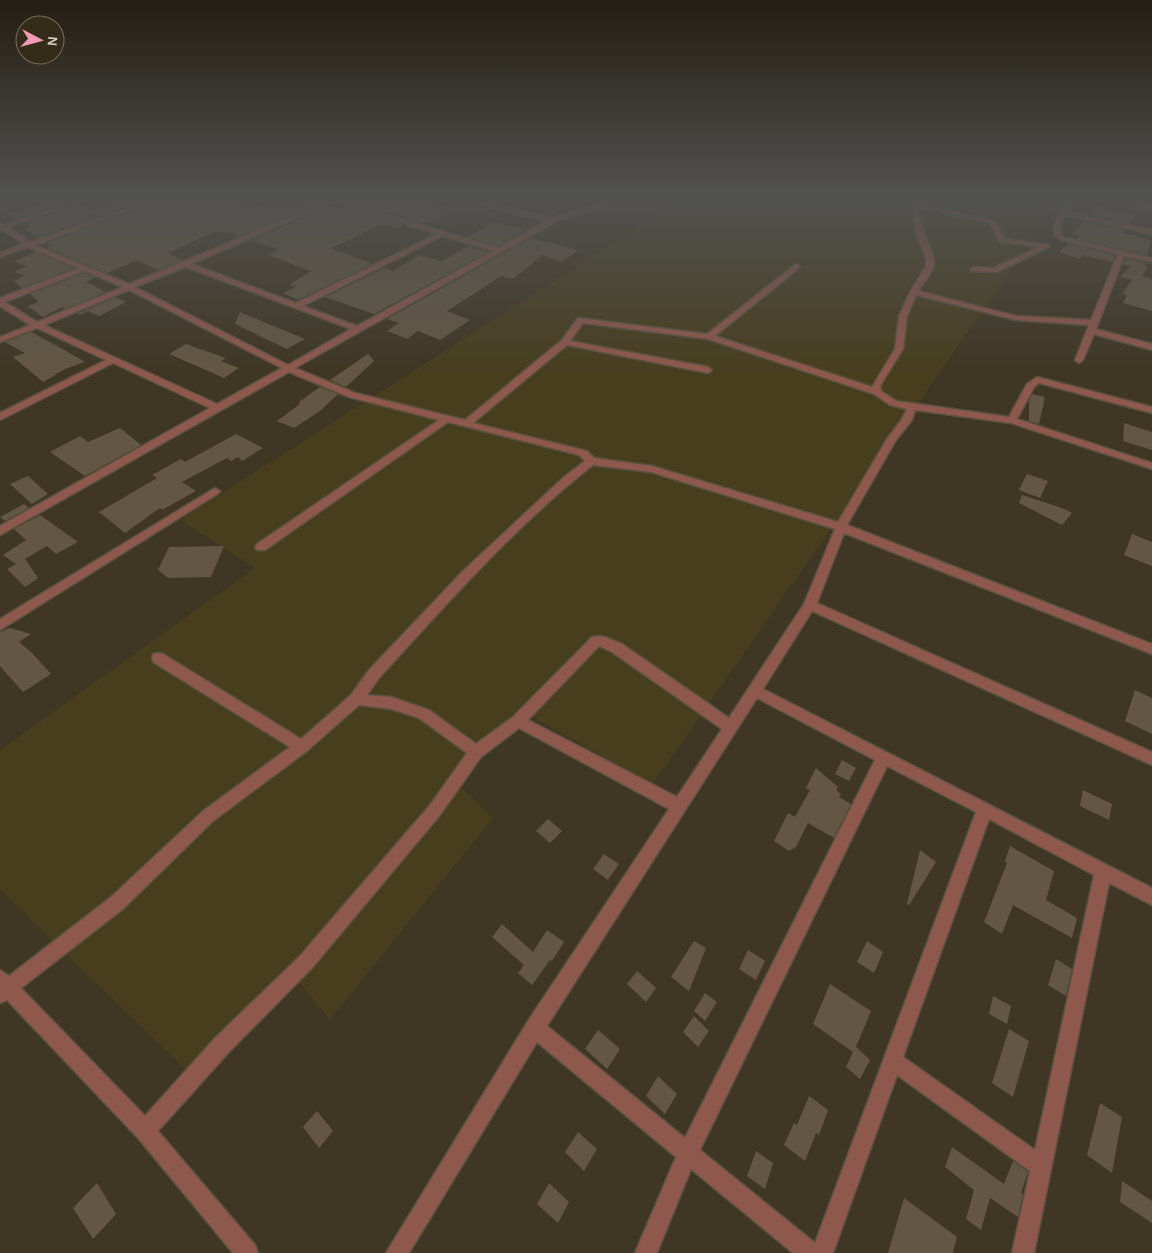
<svg xmlns="http://www.w3.org/2000/svg" width="1152" height="1253" viewBox="0 0 1152 1253" font-family="Karla,sans-serif">
<style>
.sand{fill:#473e1e}
.building{fill:#635744}
.lines{fill:none;stroke-linecap:round;stroke-linejoin:round}
.minor-casing{stroke:#5a5240;stroke-width:3}
.minor{fill:#8f584d;fill-rule:evenodd}
</style>
<rect width="100%" height="100%" fill="#3f3623"/>
<path class="sand" d="M686,197H990L1052,211L653,784L517,709L457,783L493,818L330,1020L286,967L191,1075L0,890V750L255,568L180,520Z"/>
<g class="building">
<path d="M127,197H155L37,237L25,229L32,227L25,223L81,204L94,211L110,200L126,202Z"/>
<path d="M170,197H225L260,207L269,203L280,206L290,202L301,206L312,201L319,203L240,236L229,232H213L168,253L182,260L158,270L137,260L107,273L47,248L51,246L46,243Z"/>
<path d="M346,197H412L455,209L426,224L344,199Z"/>
<path d="M44,203L53,206L16,219L7,214Z"/>
<path d="M330,206L341,209V206L403,225L398,228L383,223L332,248L372,264L298,300L283,293L296,287L289,285L311,271L268,255L278,249L252,240Z"/>
<path d="M1097,206L1134,216L1130,223L1090,214Z"/>
<path d="M1084,221L1125,230L1124,233L1151,240L1147,255L1076,239L1080,236L1073,234Z"/>
<path d="M496,222L525,230L498,246L467,237Z"/>
<path d="M531,238L579,250L561,262L542,255L513,279L501,276L447,311L470,320L440,340L418,331L407,339L387,331L399,323L387,319Z"/>
<path d="M1069,244L1115,255L1113,262L1082,255L1080,259L1059,252Z"/>
<path d="M468,246L488,252L374,314L325,297L384,268L393,271L420,255L441,261Z"/>
<path d="M36,252L73,268L22,288L14,281L25,275L13,272L27,266L14,261Z"/>
<path d="M1125,258L1146,263L1145,266L1148,267L1142,276L1152,279V311L1123,303L1127,295L1122,294L1132,280L1120,277L1131,266L1123,264Z"/>
<path d="M84,273L95,278L86,282L106,292L65,309L62,307L43,317L27,306L39,302L30,294Z"/>
<path d="M116,297L126,302L99,316L88,311L79,315L77,314Z"/>
<path d="M240,312L305,339L287,349L235,324Z"/>
<path d="M31,332L61,348L85,362L65,369L43,382L13,357L25,353L5,342Z"/>
<path d="M186,344L226,358L221,361L239,368L224,378L169,354Z"/>
<path d="M368,354L374,361L346,387L330,380Z"/>
<path d="M320,387L338,394L320,411L294,428L277,421L300,404L299,402Z"/>
<path d="M1032,394L1045,397L1039,424L1029,421V401Z"/>
<path d="M1124,423L1152,432V450L1123,441Z"/>
<path d="M120,428L141,445L85,476L50,452L80,436L88,442Z"/>
<path d="M236,434L263,448L242,461L238,457L231,461L227,458L182,482L196,491L162,510L160,508L125,533L99,512L157,478L152,475L181,459L185,462Z"/>
<path d="M1027,474L1048,481L1040,498L1019,490Z"/>
<path d="M28,476L48,494L32,504L10,484Z"/>
<path d="M1022,495L1062,508L1072,513L1062,525L1019,503Z"/>
<path d="M24,504L29,508L5,521L0,517Z"/>
<path d="M40,515L78,542L56,554L47,546L25,559L38,578L25,587L7,569L16,564L3,555L26,540L14,529Z"/>
<path d="M1132,534L1152,542V566L1124,555Z"/>
<path d="M224,546L211,577L168,578L158,570L169,547Z"/>
<path d="M10,628L31,634L19,642L32,653L51,674L23,692L0,666V632Z"/>
<path d="M1135,690L1152,698V734L1125,721Z"/>
<path d="M842,760L856,768L849,781L835,774Z"/>
<path d="M816,768L838,787L836,790L841,794L839,797L851,804L834,838L808,823L796,847L789,851L774,841L788,813L795,817L810,790L806,788Z"/>
<path d="M1083,790L1112,804L1109,820L1080,806Z"/>
<path d="M548,819L562,831L550,843L536,831Z"/>
<path d="M1010,846L1054,871L1046,900L1077,918L1072,938L1013,905L1002,934L984,922L1007,863L1005,861Z"/>
<path d="M920,850L936,862L909,905L907,904Z"/>
<path d="M604,854L619,864L608,880L593,869Z"/>
<path d="M502,924L533,952L547,930L564,942L552,961L550,960L532,985L518,973L524,965L492,937Z"/>
<path d="M694,941L706,948L689,991L671,977Z"/>
<path d="M867,941L883,952L874,973L857,962Z"/>
<path d="M748,950L765,961L756,980L739,969Z"/>
<path d="M1056,959L1072,969L1066,996L1048,985Z"/>
<path d="M637,971L656,988L646,1002L627,984Z"/>
<path d="M830,984L871,1011L856,1047L870,1060L860,1079L846,1067L853,1052L813,1024Z"/>
<path d="M705,993L717,1002L705,1021L694,1011Z"/>
<path d="M993,996L1011,1006L1007,1024L989,1014Z"/>
<path d="M694,1016L709,1031L698,1047L683,1032Z"/>
<path d="M1009,1029L1029,1041L1013,1097L992,1083Z"/>
<path d="M598,1030L620,1049L607,1069L585,1049Z"/>
<path d="M658,1076L677,1094L665,1114L646,1096Z"/>
<path d="M809,1096L828,1110L819,1135L816,1133L805,1161L784,1145L794,1123L797,1125Z"/>
<path d="M1100,1103L1122,1117L1112,1173L1087,1155Z"/>
<path d="M317,1111L333,1131L319,1148L303,1127Z"/>
<path d="M578,1132L597,1149L584,1171L565,1152Z"/>
<path d="M952,1147L1004,1184L1013,1161L1028,1172L1021,1193L1023,1194L1018,1217L990,1198L981,1230L966,1219L974,1190L945,1167Z"/>
<path d="M756,1151L773,1163L765,1189L747,1176Z"/>
<path d="M1122,1181L1152,1201V1223L1120,1202Z"/>
<path d="M97,1183L116,1214L93,1239L73,1208Z"/>
<path d="M549,1183L569,1202L558,1223L537,1204Z"/>
<path d="M904,1198L957,1237L953,1253H888Z"/>
</g>
<g class="lines">
<defs>
<g id="minor">
<path d="M7,197H16L0,203V199Z"/>
<path d="M35,197C45,196 52,202 62,204C72,205 83,196 94,197L8,227L30,242L160,197H168L35,245L129,284L328,201L326,199L344,197L339,200L498,248L545,221L450,197H460L538,214L550,219L616,197H624C604,214 566,211 545,228L295,368L355,393L465,420L562,340L578,318L707,334L796,264L800,266L799,268L715,336L872,387L895,349L899,316L910,292L926,266V259L916,232L913,216L915,197H921L920,204L991,220L996,223L1005,239L1049,245V247L997,272L971,271L970,269L974,267L993,268L1039,247L1000,242L990,224L987,222L920,208C918,230 935,250 934,264C933,273 923,283 918,291L1016,316L1091,320L1118,254L1061,240L1055,236C1050,220 1063,208 1072,197H1078L1067,211L1152,230V234L1065,215L1061,224L1060,234L1065,238L1152,258V262L1124,256L1096,329L1152,344V350L1094,334L1083,360L1079,363L1075,360L1089,325L1016,320L916,295L907,316L903,349L880,386L881,391L896,401L1009,417L1027,384L1037,377L1152,407V413L1039,383L1034,387L1017,419L1152,463V469L1011,423L915,410L912,420L896,440L847,525L1152,644V654L844,533L817,603L1152,752V765L812,611L763,689L1152,888V905L1109,883L1034,1253H1012L1030,1171L897,1075L833,1253H793L691,1169L657,1253H635L676,1157L537,1042L409,1253H386L528,1021L669,809L519,728L481,757L440,815L312,968L229,1052L158,1131L255,1245L258,1253H233L138,1138L7,1000L0,1003V970L9,976L111,897L203,811L290,747L153,662L152,658L153,654L158,653L163,654L301,739L351,695L369,670L463,571L564,477L585,461L579,455L448,422L265,550H257L255,547L257,544L439,420L349,397L289,372L0,535V526L210,408L113,363L0,420V413L106,360L37,328L0,342V337L30,325L0,306V298L78,268L28,247L0,257V253L24,244L2,229L0,230V223L4,225L58,206ZM334,202L437,234L296,303L192,264ZM443,236L493,251L357,326L303,306ZM186,267L351,329L288,365L135,287ZM84,271L123,287L37,322L5,302ZM129,290L282,368L217,404L44,325ZM583,323L708,339L874,394L890,405L907,409L902,419L887,439L838,522L652,466L594,458L587,451L473,423L567,345L708,373L712,370L708,367L570,341ZM593,465L651,472L835,529L804,604L729,718L622,644C612,640 602,634 592,637L513,717L476,744L429,710L391,697L367,695L379,678C447,604 514,527 593,465ZM599,646L612,652L722,729L677,797L528,720ZM757,698L875,760L685,1138L547,1026ZM359,705L391,709L419,718L467,753L430,805L300,956L215,1038L145,1116L21,988L123,909L213,821L307,751ZM887,766L976,812L815,1243L700,1150ZM989,819L1094,875L1035,1150L903,1057Z"/>
<path d="M1093,197H1104L1152,206V210Z"/>
<path d="M215,488L220,491L219,493L0,630V619Z"/>
</g>
</defs>
<use href="#minor" class="minor-casing"/>
<use href="#minor" class="minor"/>
</g>
<linearGradient id="sky" x2="0" y2="1"><stop stop-color="#231e13"/><stop offset="0.53" stop-color="#525250"/><stop offset="1" stop-color="#525250" stop-opacity="0"/></linearGradient>
<rect width="1152" height="372" fill="url(#sky)"/>
<g transform="translate(40 40) rotate(96)"><circle r="24" fill="#352b19" stroke="#756d5e"/>
<path d="M0-4L9 19L0 12L-9 19Z" fill="#f19ab3"/>
<text y="-8" font-size="14" font-weight="bold" text-anchor="middle" fill="#d6d0c5">N</text>
</g>
</svg>
